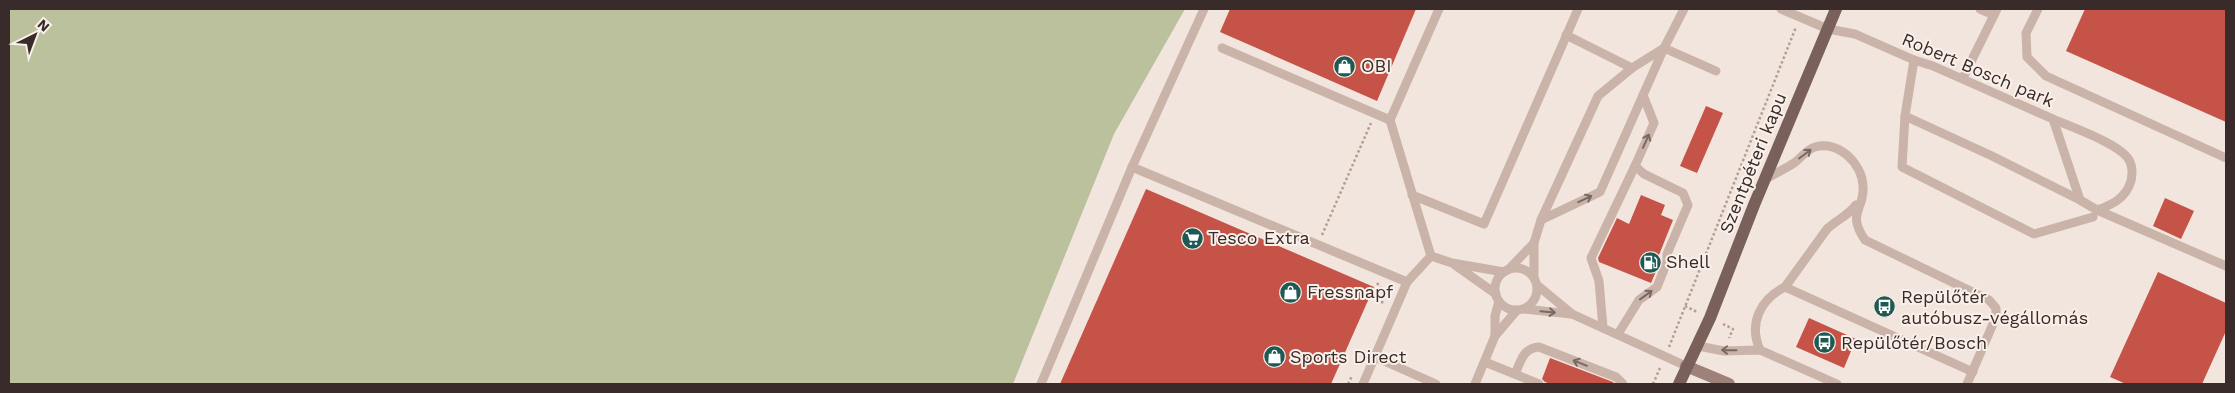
<svg xmlns="http://www.w3.org/2000/svg" width="2235" height="393" viewBox="0 0 2235 393" font-family="'Work Sans',sans-serif">
<style>
.green{fill:#bbc19d}
.building{fill:#c55348}
.lines{fill:none;stroke-linecap:round;stroke-linejoin:round}
.path{stroke:#b69d93;stroke-width:2.5;stroke-dasharray:2.5 2.5;stroke-linecap:butt}
.lane{stroke:#cab3a9;stroke-width:9}
.secondary{stroke:#9e827a;stroke-width:12}
.primary{stroke:#79605a;stroke-width:12}
.oneway{stroke:#7a6863}
.labels{text-anchor:middle;stroke-width:4;stroke-linejoin:round;paint-order:stroke}
.poi-label{font-size:18px;fill:#382b29;stroke:#faf0ea;text-anchor:start}
.street-label{font-size:18px;fill:#382b29;stroke:#faf0ea}
</style>
<rect width="100%" height="100%" fill="#f2e5dd"/>
<path class="green" d="M9,9H1185L1114,134L1013,384H9Z"/>
<g class="building">
<path d="M1230,9H1416L1377,101L1220,32Z"/>
<path d="M2085,9H2226V122L2066,51Z"/>
<path d="M1706,106L1723,113L1697,173L1680,166Z"/>
<path d="M1146,189L1374,287L1331,384H1060Z"/>
<path d="M1641,195L1665,205L1661,215L1673,220L1657,260L1660,262L1651,283L1599,262L1598,258L1617,218L1629,224Z"/>
<path d="M2165,198L2194,211L2181,239L2153,226Z"/>
<path d="M2158,272L2226,303V331L2202,384H2126L2110,377Z"/>
<path d="M1809,318L1856,339L1844,368L1796,347Z"/>
<path d="M1550,358L1613,382L1614,384H1551L1545,382L1542,379Z"/>
</g>
<g class="lines">
<g class="path">
<path d="M1322,235L1371,123"/>
<path d="M1377,283L1383,291L1382,305"/>
<path d="M1685,306L1697,312"/>
<path d="M1723,324L1733,329L1729,338"/>
<path d="M1669,347L1796,27"/>
<path d="M1348,384L1352,376"/>
<path d="M1653,384L1660,368"/>
</g>
<g class="lane">
<path d="M1781,9L1828,29L1855,34L1914,60L1933,66L2053,119L2080,200L2097,210L2226,266"/>
<path d="M1980,9L1994,15"/>
<path d="M2038,9L2026,33L2027,57L2046,76L2226,158"/>
<path d="M1566,35L1632,68"/>
<path d="M1222,48L1390,120"/>
<path d="M1914,60L1905,116L1992,156L2080,200"/>
<path d="M1963,78L1997,9"/>
<path d="M1905,116L1902,167L2034,234L2093,217"/>
<path d="M2053,119C2071,127 2124,145 2130,162C2133,168 2132,176 2131,181C2126,198 2112,205 2097,210"/>
<path d="M1132,167L1407,282"/>
<path d="M1764,180C1774,174 1785,169 1794,163C1801,158 1807,149 1815,147C1839,140 1862,164 1863,186C1865,210 1846,212 1865,240L1989,300L1996,308V317L1967,384"/>
<path d="M1412,195L1484,224L1578,9"/>
<path d="M1541,220L1600,192L1664,48L1716,71"/>
<path d="M1431,256L1452,263L1504,272"/>
<path d="M1455,265L1496,294"/>
<circle cx="1516" cy="289" r="21"/>
<path d="M1508,270L1534,243"/>
<path d="M1534,278V243L1541,220L1598,96L1632,68L1664,48L1684,9"/>
<path d="M1537,285L1572,314L1686,366"/>
<path d="M1785,287L1827,229C1836,220 1848,216 1856,205"/>
<path d="M1524,309L1571,314"/>
<path d="M1603,328L1599,281L1591,258L1635,166"/>
<path d="M1618,334L1639,300L1657,287L1667,262V254L1688,205L1683,193L1644,174L1635,166L1654,123L1643,95"/>
<path d="M1495,336V316L1499,301"/>
<path d="M1698,346L1724,351L1760,350L1837,384"/>
<path d="M1760,350C1748,323 1761,299 1785,287L1973,372"/>
<path d="M1375,357L1436,384"/>
<path d="M1485,362L1539,384"/>
<path d="M1515,374C1521,361 1523,348 1539,347L1616,377L1623,384"/>
<path d="M1041,384L1132,167L1204,9"/>
<path d="M1363,384L1407,282L1431,256L1390,120L1439,9"/>
<path d="M1475,384L1495,336L1517,310"/>
</g>
<path class="secondary" d="M1686,366L1729,384"/>
<path class="primary" d="M1679,384L1710,318L1754,205L1836,9"/>
</g>
<defs><path id="oneway-shaft" d="M-6 0H5M1.5-3L5.5 0L1.5 3" fill="none" stroke-width="1.6" stroke-linecap="round" stroke-linejoin="round" transform="scale(1.25)"/></defs>
<g class="oneway">
<use href="#oneway-shaft" transform="translate(1646 141) rotate(-66)"/>
<use href="#oneway-shaft" transform="translate(1805 154) rotate(-37)"/>
<use href="#oneway-shaft" transform="translate(1585 199) rotate(-25)"/>
<use href="#oneway-shaft" transform="translate(1646 295) rotate(-36)"/>
<use href="#oneway-shaft" transform="translate(1548 312) rotate(5)"/>
<use href="#oneway-shaft" transform="translate(1729 350) rotate(-179)"/>
<use href="#oneway-shaft" transform="translate(1580 363) rotate(-158)"/>
</g>
<defs>
<symbol id="shop-disc" viewBox="-11 -11 22 22"><circle r="9.5" fill="#1e5954" stroke="#faf0ea"/><path d="M-5-2.5h2.3a2.7 3.5 0 0 1 5.4 0H5L5.5 6h-11ZM-1.5-2.5h3a1.5 2.3 0 0 0-3 0Z" fill="#fff"/></symbol>
<symbol id="supermarket-disc" viewBox="-11 -11 22 22"><circle r="9.5" fill="#1e5954" stroke="#faf0ea"/><path d="M-6-5.5h2.5l.6 2H6L4.5 2H-2.5L-4.4-4H-6ZM-1.5 3.2a1.3 1.3 0 1 0 .1 0ZM3 3.2a1.3 1.3 0 1 0 .1 0Z" fill="#fff"/></symbol>
<symbol id="fuel-disc" viewBox="-11 -11 22 22"><circle r="9.5" fill="#1e5954" stroke="#faf0ea"/><path d="M-5.5-6h7V0h2V4h1.3V-2.5L3-4.5l.8-.8L6-3V5H2.5V1h-1V6h-7ZM-4.2-4.7v3.2H.2V-4.7Z" fill="#fff"/></symbol>
<symbol id="bus-disc" viewBox="-11 -11 22 22"><circle r="9.5" fill="#1e5954" stroke="#faf0ea"/><path d="M-5-6H5V4H4V6H2V4H-2V6H-4V4H-5ZM-3.5-4V0h7V-4ZM-3.5 1.2v1.5H-2V1.2ZM2 1.2v1.5H3.5V1.2Z" fill="#fff"/></symbol>
</defs>
<g fill-rule="evenodd">
<use href="#shop-disc" x="1332" y="54" width="25" height="25"/>
<use href="#supermarket-disc" x="1180" y="226" width="25" height="25"/>
<use href="#fuel-disc" x="1638" y="250" width="25" height="25"/>
<use href="#shop-disc" x="1278" y="280" width="25" height="25"/>
<use href="#bus-disc" x="1872" y="294" width="25" height="25"/>
<use href="#bus-disc" x="1812" y="330" width="25" height="25"/>
<use href="#shop-disc" x="1262" y="344" width="25" height="25"/>
</g>
<g class="labels">
<g class="poi-label">
<text x="1361" y="72">OBI</text>
<text x="1208" y="244">Tesco Extra</text>
<text x="1666" y="268">Shell</text>
<text x="1307" y="298">Fressnapf</text>
<text x="1901" y="303">Repülőtér<tspan x="1901" dy="21">autóbusz-végállomás</tspan></text>
<text x="1841" y="349">Repülőtér/Bosch</text>
<text x="1290" y="363">Sports Direct</text>
</g>
<g class="street-label">
<text transform="translate(1978 70) rotate(23)" y="6">Robert Bosch park</text>
<text transform="translate(1753 163) rotate(-68)" y="6">Szentpéteri kapu</text>
</g>
</g>
<rect width="2235" height="393" fill="none" stroke="#382b29" stroke-width="20"/>
<g transform="translate(35 35) rotate(42)" stroke="#faf0ea" stroke-width="4" paint-order="stroke">
<path d="M0-4L9 19L0 12L-9 19Z" fill="#382b29"/>
<text y="-8" font-size="14" font-weight="bold" text-anchor="middle" fill="#382b29">N</text>
</g>
</svg>
